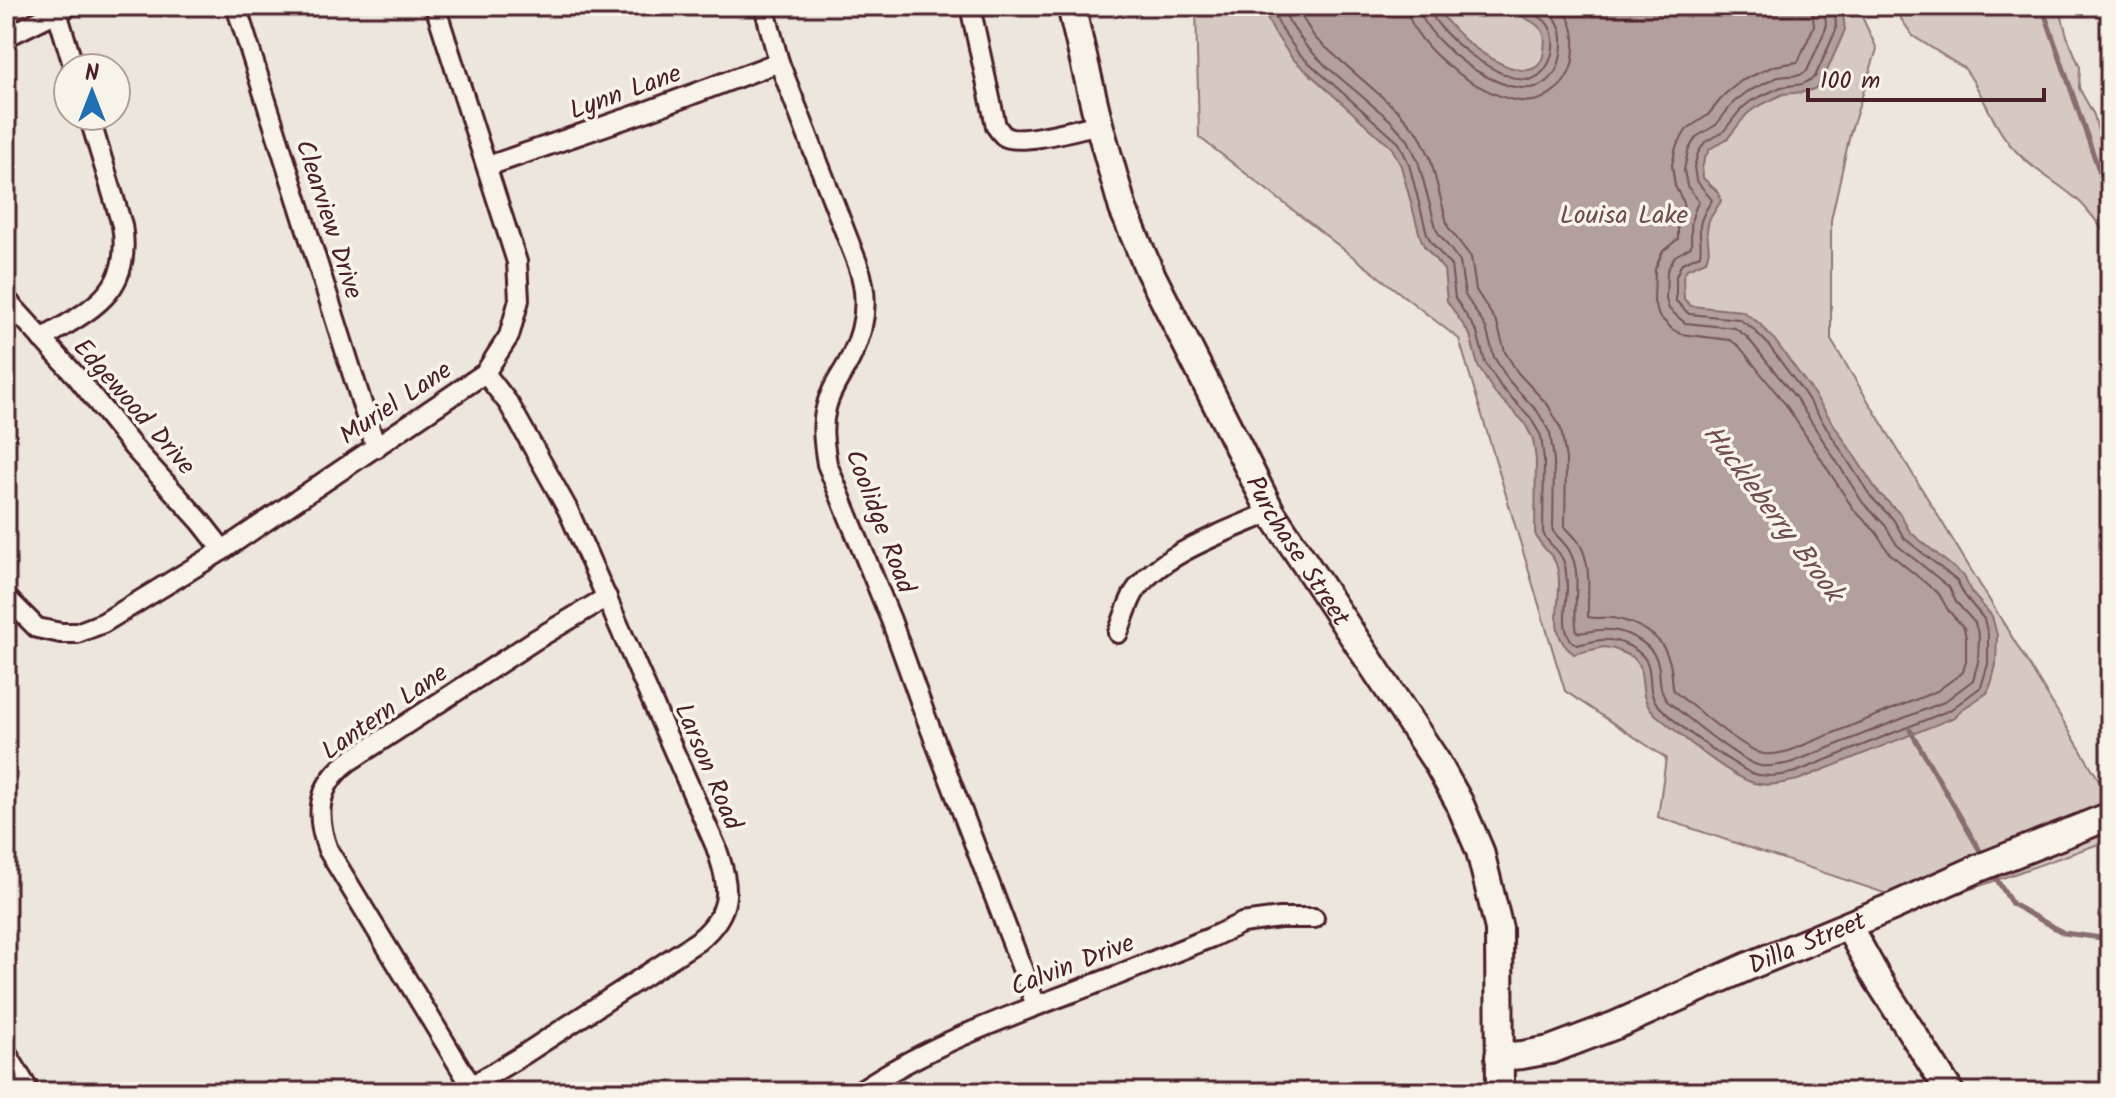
<svg xmlns="http://www.w3.org/2000/svg" width="2116" height="1098" viewBox="0 0 2116 1098" font-family="Kalam,sans-serif">
<style>
.green{fill:#d5c9c2;stroke:#907476;stroke-width:2}
.water{fill:#b39f9d;stroke:#896c6f;stroke-width:2}
.lines{fill:none;stroke-linecap:round;stroke-linejoin:round}
.shore{stroke:#745259;stroke-width:2}
.stream{stroke:#896c6f;stroke-width:5}
.street-casing{stroke:#4a1f2b;stroke-width:24}
.secondary-casing{stroke:#4a1f2b;stroke-width:32}
.street{stroke:#f7f3e8;stroke-width:18}
.secondary{stroke:#f7f3e8;stroke-width:26}
.labels{text-anchor:middle;stroke-width:7;stroke-linejoin:round;paint-order:stroke}
.street-label{font-size:26px;fill:#4a1f2b;stroke:#f7f3e8}
.park-label{font-size:26px;fill:#6d4a51;stroke:#f7f3e8}
.water-label{font-size:28px;font-style:italic;fill:#6f4c53;stroke:#f7f3e8}
</style>
<rect width="100%" height="100%" fill="#ece6dd"/>
<filter id="ink" filterUnits="userSpaceOnUse"><feTurbulence type="fractalNoise" baseFrequency=".0125" numOctaves="2"/><feDisplacementMap in="SourceGraphic" scale="16" xChannelSelector="R" yChannelSelector="G"/><feConvolveMatrix kernelMatrix="1 2 1 2 8 2 1 2 1" color-interpolation-filters="sRGB"/></filter>
<g filter="url(#ink)">
<g class="green">
<path d="M1196,6H1857L1877,49L1850,134L1831,220V340L2110,798V840L1923,906L1658,817L1666,758L1565,691L1459,339L1199,137Z"/>
<path d="M1892,6H2061L2062,17L2067,36L2080,67L2079,88L2094,115L2099,135L2110,151V241C2101,227 2092,214 2080,202C2059,183 2032,170 2013,148C1992,125 1984,94 1965,69L1913,36Z"/>
</g>
<path class="water" d="M1261,6H1435C1444,18 1453,29 1464,39C1479,53 1539,94 1544,51C1545,43 1546,34 1540,28C1531,18 1513,14 1503,6H1842L1845,30L1822,82L1814,89L1804,92L1783,94L1755,108L1747,114L1728,138L1710,149L1705,157L1702,168L1703,178L1719,193L1721,201L1709,220L1707,230L1709,251L1706,261L1687,269L1683,277L1684,299L1691,306L1742,311L1759,323L1773,338L1810,388L1878,492L1900,514L1910,532L1964,576L1971,592L1992,616L1997,635L1996,665L1991,684L1987,693L1961,710L1955,717L1798,780C1784,783 1769,787 1754,783C1728,776 1677,732 1655,714L1648,706L1644,696L1640,666L1633,657L1614,649L1604,647L1574,654C1542,632 1567,595 1556,564C1552,552 1539,547 1535,533L1536,460L1533,439L1524,422L1494,392L1478,366L1470,335L1447,301L1444,270L1424,246L1420,236L1401,166L1392,148L1292,58L1274,32Z"/>
<g class="lines">
<g class="shore">
<path d="M1270,6L1281,28L1298,53L1399,143L1409,164L1427,234L1431,242L1451,266L1455,298L1477,332L1485,362L1501,387L1530,417L1541,436L1544,460L1543,532C1546,542 1553,545 1559,553C1566,562 1566,573 1567,584C1568,603 1557,634 1577,645C1585,643 1593,641 1601,640C1617,638 1643,649 1648,665C1652,679 1647,695 1659,706C1684,732 1719,754 1750,773C1766,778 1780,776 1796,772L1950,710L1981,687L1988,664V635L1984,619L1965,596L1957,581L1904,538L1893,519L1871,497L1804,393L1767,343L1753,329L1739,319L1689,314L1676,301V276L1682,263L1700,255C1702,244 1699,236 1700,226C1701,216 1707,208 1712,200L1696,180L1694,167L1698,153L1705,142L1723,132L1741,109L1751,101L1781,87L1803,84L1815,77L1836,30L1835,6"/>
<path d="M1281,6L1290,23L1306,46L1326,66L1390,120L1408,140L1418,161L1437,231L1460,262L1465,295L1486,328L1494,357L1509,381L1538,412L1550,433L1554,460L1553,531C1558,538 1565,543 1569,550C1584,576 1571,605 1577,632C1585,634 1592,630 1601,630C1622,628 1653,642 1658,664C1661,677 1658,690 1667,701C1685,715 1741,763 1761,766C1772,767 1782,765 1793,762L1944,702L1973,680L1978,662L1979,637L1975,623L1956,602L1949,587L1897,545L1885,525L1863,503L1796,398L1747,337L1735,328L1685,323L1669,309L1666,299L1667,271L1675,256L1691,247C1692,226 1688,222 1699,201L1687,186L1684,170L1688,151L1696,137L1716,125L1734,102L1747,92L1778,77L1800,75L1807,71L1826,28L1825,6"/>
<path d="M1295,6L1315,38L1398,111L1419,134L1430,157L1448,227L1471,257L1476,290L1497,323L1505,352L1518,373L1548,405L1561,429L1566,459L1565,527C1569,531 1574,536 1578,541C1593,564 1587,592 1588,617C1596,619 1604,617 1613,618C1635,622 1661,634 1668,657C1672,666 1672,678 1673,688L1675,692C1692,706 1746,751 1764,754C1773,755 1781,753 1789,751L1937,691L1963,672L1966,661V638L1964,628L1948,610L1939,594L1889,553L1876,532L1854,510L1786,405L1739,346L1730,340L1681,334L1672,329L1659,316L1654,302L1655,269L1663,251L1678,239V224L1684,203L1675,186L1672,165L1676,147L1687,129L1708,115L1725,94L1741,81L1774,66L1798,62L1814,26L1812,6"/>
<path d="M1407,6C1409,48 1493,107 1533,101C1541,100 1549,95 1555,90C1565,83 1572,70 1573,58C1576,38 1574,23 1561,6"/>
<path d="M1419,6C1422,47 1556,144 1562,45C1563,26 1556,14 1539,6"/>
<path d="M1429,6C1432,32 1505,87 1532,79C1553,72 1561,35 1544,20C1537,14 1525,10 1516,6"/>
</g>
<g class="stream">
<path d="M2042,6L2103,182L2110,196"/>
<path d="M1910,730L1983,856"/>
<path d="M1992,872L2012,904L2064,933L2110,939"/>
</g>
<defs>
<g id="street">
<path d="M236,6L376,448"/>
<path d="M764,6L779,62L858,265C869,296 866,327 851,357C843,374 830,389 826,408C821,427 824,445 827,464L891,620L924,712L1036,1005"/>
<path d="M970,6L996,126C998,129 1002,134 1004,136C1018,146 1081,128 1099,124"/>
<path d="M57,12L74,68"/>
<path d="M6,37L69,6"/>
<path d="M488,166L645,112L779,62"/>
<path d="M6,299L77,377L133,447L201,522L223,550"/>
<path d="M42,339C92,309 133,292 122,225L89,116"/>
<path d="M6,597L37,628L61,633H77L103,623L223,550L485,373L509,336L519,300L517,262L435,6"/>
<path d="M1118,633C1123,621 1127,605 1134,593C1158,554 1231,530 1271,512"/>
<path d="M471,1086L523,1055L698,941C734,911 730,888 716,847L568,510L509,404L485,373"/>
<path d="M475,1092L328,850C315,815 317,786 348,762L535,640L607,597"/>
<path d="M858,1092C929,1044 1012,1015 1092,985C1132,970 1172,953 1212,937L1242,923L1280,918H1314"/>
</g>
<g id="secondary">
<path id="s1" d="M1071,6L1099,124L1123,209L1149,270L1271,512L1436,761L1459,802L1480,851L1499,929L1500,1092"/>
<path d="M1848,926L1877,978L1950,1092"/>
<path id="s2" d="M1499,1057L1522,1055L1550,1050L1616,1025L1749,966L1892,907L1979,868L2110,816"/>
<path d="M6,1060L25,1092"/>
</g>
</defs>
<use href="#street" class="street-casing"/>
<use href="#secondary" class="secondary-casing"/>
<use href="#street" class="street"/>
<use href="#secondary" class="secondary"/>
</g>
</g>
<g class="labels">
<g class="street-label">
<text transform="translate(625 91) rotate(-20)" y="9">Lynn Lane</text>
<text transform="translate(330 219) rotate(72)" y="9">Clearview Drive</text>
<text transform="translate(395 402) rotate(-34)" y="9">Muriel Lane</text>
<text transform="translate(135 406) rotate(49)" y="9">Edgewood Drive</text>
<text transform="translate(881 521) rotate(69)" y="9">Coolidge Road</text>
<text dy="9" stroke="none"><textPath href="#s1" startOffset="594">Purchase Street</textPath></text>
<text transform="translate(384 711) rotate(-35)" y="9">Lantern Lane</text>
<text transform="translate(709 766) rotate(67)" y="9">Larson Road</text>
<text dy="9" stroke="none"><textPath href="#s2" startOffset="330">Dilla Street</textPath></text>
<text transform="translate(1072 964) rotate(-21)" y="9">Calvin Drive</text>
</g>
<g class="park-label">
<text x="1624" y="223">Louisa Lake</text>
</g>
<g class="water-label">
<text transform="translate(1774 512) rotate(53)" y="10">Huckleberry Brook</text>
</g>
</g>
<rect width="2116" height="1098" fill="none" stroke="#f7f3e8" stroke-width="32"/>
<rect x="16" y="16" width="2084" height="1066" fill="none" stroke="#4a1f2b" stroke-width="3" filter="url(#ink)"/>
<g transform="translate(92 92)"><circle r="38" fill="#f7f3e8" stroke="#b29e9c" stroke-width="2"/>
<path d="M0-6L14 30L0 20L-14 30Z" fill="#1f6fb2"/>
<text y="-12" font-size="22" font-weight="bold" text-anchor="middle" fill="#4a1f2b">N</text>
</g>
<path d="M1808 88v12h236v-12" fill="none" stroke="#4a1f2b" stroke-width="4"/>
<text x="1820" y="88" font-size="24" fill="#4a1f2b" stroke="#f7f3e8" stroke-width="6" paint-order="stroke">100 m</text>
</svg>
